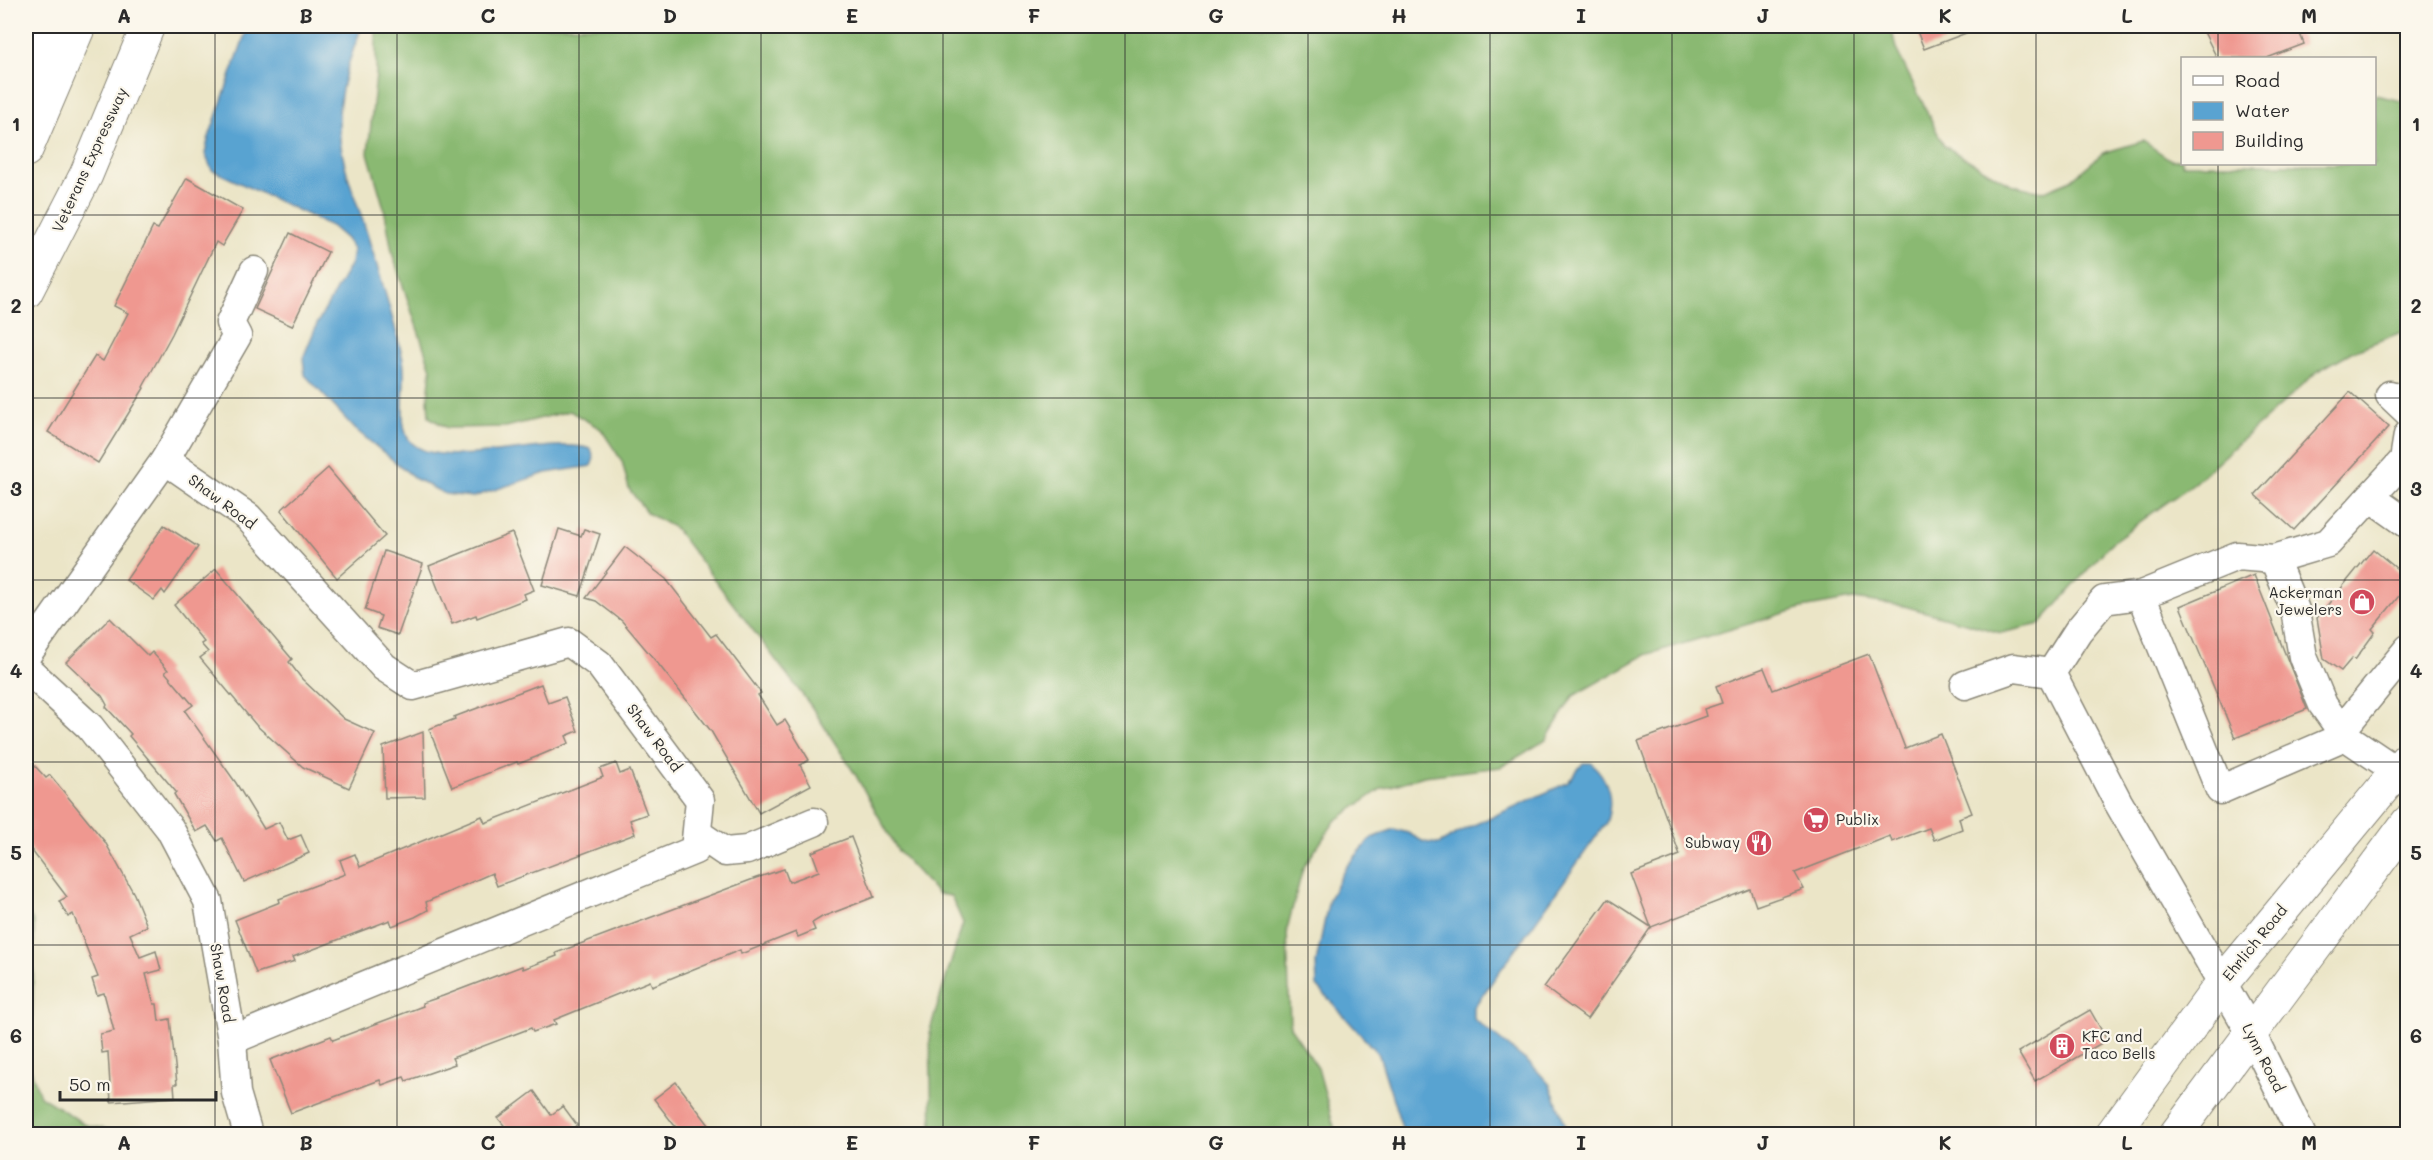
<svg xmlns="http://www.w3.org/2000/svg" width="2433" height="1160" viewBox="0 0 2433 1160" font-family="Mali,sans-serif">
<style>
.forest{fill:#8ab972;stroke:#5a724e;stroke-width:1.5}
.water{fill:#59a3d1;stroke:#42677e;stroke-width:1.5}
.building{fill:#ef9890}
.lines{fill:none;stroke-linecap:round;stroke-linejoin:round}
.minor-casing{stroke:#8b8879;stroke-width:31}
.major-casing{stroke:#8b8879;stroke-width:35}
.highway-casing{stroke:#8b8879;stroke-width:35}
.minor{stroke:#fff;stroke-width:28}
.major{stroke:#fff;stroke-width:33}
.highway{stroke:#fff;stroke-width:33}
.grid{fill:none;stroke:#2b2b2b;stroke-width:1.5;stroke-opacity:0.55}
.labels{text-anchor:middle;stroke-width:4.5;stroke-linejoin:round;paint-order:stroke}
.street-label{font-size:15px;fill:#2b2b2b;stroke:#fbf7ec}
.poi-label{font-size:15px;fill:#2b2b2b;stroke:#fbf7ec;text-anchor:end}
.neatline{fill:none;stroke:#2b2b2b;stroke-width:2}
.grid-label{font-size:20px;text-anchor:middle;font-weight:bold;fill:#2b2b2b}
</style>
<rect width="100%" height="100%" fill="#fbf7ec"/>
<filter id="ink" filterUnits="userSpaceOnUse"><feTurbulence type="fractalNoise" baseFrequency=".0167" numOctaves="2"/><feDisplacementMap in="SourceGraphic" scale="12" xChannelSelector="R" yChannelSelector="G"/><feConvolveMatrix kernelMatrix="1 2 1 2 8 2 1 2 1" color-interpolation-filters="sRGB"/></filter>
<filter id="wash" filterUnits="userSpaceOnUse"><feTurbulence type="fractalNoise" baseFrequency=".008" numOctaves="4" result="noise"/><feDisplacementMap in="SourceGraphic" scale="24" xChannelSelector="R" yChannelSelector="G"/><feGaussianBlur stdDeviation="1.35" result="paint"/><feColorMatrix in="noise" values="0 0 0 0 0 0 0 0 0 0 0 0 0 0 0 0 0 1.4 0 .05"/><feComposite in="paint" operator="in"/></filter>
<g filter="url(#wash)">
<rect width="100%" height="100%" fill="#ebe5c7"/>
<g class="forest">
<path d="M376,26H1891L1896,49L1944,146L2010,184L2042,192L2071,180L2103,153L2143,141L2171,160H2182V164H2374L2375,95L2407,102V330L2353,351L2318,371L2194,483L2112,542L2040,624L2001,633L1904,606L1853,599L1802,608L1645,655L1573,696L1546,740L1501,767L1424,776L1381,789L1335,821L1303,868L1287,929L1290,1027L1318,1068L1336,1134H932L930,1030L963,923L951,896L938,894L898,851L855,774L811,706L675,528L647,513L629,489L622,461L601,429L570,411L506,427L447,428L429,417L428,399L431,369L393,256L384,208L368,153L376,75Z"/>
<path d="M26,909L34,923L32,1024L26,1049Z"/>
<path d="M26,1056L40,1096L86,1125L130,1134H26Z"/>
</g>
<g class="water">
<path d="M248,26H362C351,55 339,86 339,118C338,155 352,189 364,224C378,269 393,314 403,360C408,383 395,428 412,443C444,473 547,435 591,449L594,458L591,466L546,473L473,497L445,494L416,479L355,429L305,375L303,358L317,324L351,263L353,249L346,239L331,226L212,170L205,154L208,140Z"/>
<path d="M1583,763H1591C1609,779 1614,800 1606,823L1474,1007V1019L1534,1067L1550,1085L1569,1134H1404L1379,1055L1317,986L1316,963L1329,899L1346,867L1372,838L1394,829L1408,833L1424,842L1439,844L1465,829L1567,783Z"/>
</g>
<g id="blocks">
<g class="building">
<path d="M1915,26H1982V27L1924,49Z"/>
<path d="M2201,26H2297L2304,44L2267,58H2217Z"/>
<path d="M187,178L243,210L222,246L216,242L172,334L143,387L144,388L98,463L48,432L95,356L103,361L128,313L114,306L153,227L158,229Z"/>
<path d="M290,233L328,252L292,326L255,309Z"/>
<path d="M2350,392L2389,427L2294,530L2255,495Z"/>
<path d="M328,468L385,536L337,578L281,510Z"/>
<path d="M164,525L198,547L165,594L162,590L154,600L126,580Z"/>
<path d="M559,529L581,536L584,529L600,534L580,596L542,585Z"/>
<path d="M512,533L534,590L524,594L526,599L477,618L476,615L452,624L429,566Z"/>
<path d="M625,547L666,579L711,637L716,634L761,693L758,695L777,725L785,720L809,760L800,765L811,785L759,813L711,731L659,665L622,621L596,601L586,598Z"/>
<path d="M2373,549L2408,578V585L2372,629L2375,632L2355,660L2352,658L2341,671L2324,659L2317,618Z"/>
<path d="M384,551L423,564L398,635L377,628L381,616L365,610Z"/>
<path d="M216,569L292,659L289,662L302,679L344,719L375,733L349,788L303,767L256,725L200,658L208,652L201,644L204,642L174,605Z"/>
<path d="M2254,575L2307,709L2235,738L2180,606Z"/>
<path d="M110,618L148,656L152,652L168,670L165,672L193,705L185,711L236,783L264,829L279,822L288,840L301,835L309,853L244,882L222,838L217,841L207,826L196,832L174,794L176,792L129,736L131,734L106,707L107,705L102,696L66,662Z"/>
<path d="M1869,654L1905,748L1941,734L1972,813L1959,818L1962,829L1934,840L1929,828L1892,842L1890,836L1795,873L1804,889L1756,906L1750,889L1651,927L1587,1019L1544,987L1608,899L1651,927L1631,874L1680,855L1638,741L1706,716L1704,709L1722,703L1716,686L1764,668L1773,690Z"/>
<path d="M541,684L548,703L565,697L578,731L566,736L569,743L536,757L518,764L517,762L452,787L429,729L455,719L454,717Z"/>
<path d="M423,732L425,797L385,798L383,747Z"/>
<path d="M616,763L620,774L630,770L647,814L630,820L635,834L497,886L492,873L426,902L428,910L415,917L392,926L390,920L293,957L295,961L256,973L235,920L280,902L279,899L345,874L340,860L355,854L360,867L482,816L485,823L603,777L600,769Z"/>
<path d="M34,765L46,778L50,775L105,842L134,894L147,926L130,934L140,957L156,951L161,970L146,974L154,1004H157L159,1021L170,1019L177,1084H174L175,1097L111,1102L108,1052L102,1053L100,1034L114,1031L104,993L97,995L92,979L98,977L73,914L68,917L59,901L67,897L26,843V773Z"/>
<path d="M851,837L874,897L822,917L812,923L815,930L798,937L796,932L741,954L740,950L652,986L650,981L554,1020L556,1024L533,1032L531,1028L452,1058L455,1064L406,1081L404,1077L382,1085L380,1080L291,1113L270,1060L331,1036L333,1040L423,1006L422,1003L443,996L522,966L523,969L557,956L556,953L756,878L784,869L789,882L819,871L812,852Z"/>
<path d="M2090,1010L2107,1040L2035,1081L2018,1052Z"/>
<path d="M676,1082L716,1134H681L654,1099Z"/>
<path d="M534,1091L551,1115L563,1106L577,1125L564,1134H511L498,1118Z"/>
</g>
</g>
</g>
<g filter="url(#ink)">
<use href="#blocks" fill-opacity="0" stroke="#8b8879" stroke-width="1.5"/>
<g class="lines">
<defs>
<g id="minor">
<path d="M2390,395L2408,412"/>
<path d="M165,460L248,517L384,667L413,686L569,642L599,664L700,800L695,850L232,1040"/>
<path d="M2370,497L2408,524"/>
<path d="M2274,559L2295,610L2303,657L2323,705L2345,736"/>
<path d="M2141,595L2237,556L2274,559L2328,543L2404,460L2408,435"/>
<path d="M26,656L165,460L237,336L230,323L254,271"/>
<path d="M26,668L90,727L170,829L208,901L232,1040L236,1093L248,1134"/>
<path d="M2051,673L2118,802L2251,1033L2301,1134"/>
<path d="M1965,685L2014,668L2051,673L2078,631L2104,600L2141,595L2220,790L2345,736L2397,771"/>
<path d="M2341,731L2408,649"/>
<path d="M697,833L725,852L747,850L814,822"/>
</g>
<g id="major">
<path d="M2112,1134L2223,982L2408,758"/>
<path d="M2176,1134L2408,822"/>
</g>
<g id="highway">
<path d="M26,91L53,26"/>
<path d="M26,150L79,26"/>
<path d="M26,292L86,175L148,26"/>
</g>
</defs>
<use href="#minor" class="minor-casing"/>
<use href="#major" class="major-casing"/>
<use href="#highway" class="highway-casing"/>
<use href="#minor" class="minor"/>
<use href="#major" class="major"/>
<use href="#highway" class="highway"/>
</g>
</g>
<path class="grid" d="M215,26V1134M397,26V1134M579,26V1134M761,26V1134M943,26V1134M1125,26V1134M1308,26V1134M1490,26V1134M1672,26V1134M1854,26V1134M2036,26V1134M2218,26V58M2218,164V1134M26,215H2408M26,398H2408M26,580H2408M26,762H2408M26,945H2408"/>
<defs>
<symbol id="shop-disc" viewBox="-11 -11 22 22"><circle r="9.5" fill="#d1495b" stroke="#fbf7ec"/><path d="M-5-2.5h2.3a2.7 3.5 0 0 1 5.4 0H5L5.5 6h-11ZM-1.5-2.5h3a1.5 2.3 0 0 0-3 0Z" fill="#fff"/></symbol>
<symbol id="supermarket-disc" viewBox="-11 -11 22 22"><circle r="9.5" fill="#d1495b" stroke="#fbf7ec"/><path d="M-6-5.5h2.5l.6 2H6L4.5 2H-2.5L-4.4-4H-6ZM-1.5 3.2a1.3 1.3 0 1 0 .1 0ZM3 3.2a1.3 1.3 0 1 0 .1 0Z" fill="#fff"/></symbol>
<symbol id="restaurant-disc" viewBox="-11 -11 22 22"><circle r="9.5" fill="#d1495b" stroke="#fbf7ec"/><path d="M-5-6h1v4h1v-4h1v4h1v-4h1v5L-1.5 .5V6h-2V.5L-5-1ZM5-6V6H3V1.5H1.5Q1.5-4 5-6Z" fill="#fff"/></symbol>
<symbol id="building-disc" viewBox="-11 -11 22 22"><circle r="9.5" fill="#d1495b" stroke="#fbf7ec"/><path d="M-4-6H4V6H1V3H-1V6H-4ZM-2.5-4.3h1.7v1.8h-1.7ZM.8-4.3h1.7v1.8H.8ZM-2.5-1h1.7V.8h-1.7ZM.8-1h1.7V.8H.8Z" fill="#fff"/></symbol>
</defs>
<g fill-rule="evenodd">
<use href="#shop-disc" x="2347" y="587" width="30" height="30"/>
<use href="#supermarket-disc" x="1801" y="805" width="30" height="30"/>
<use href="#restaurant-disc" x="1744" y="828" width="30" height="30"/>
<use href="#building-disc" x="2047" y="1031" width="30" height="30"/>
</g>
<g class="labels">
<g class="street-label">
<text transform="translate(90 160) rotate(-65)" y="5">Veterans Expressway</text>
<text transform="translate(222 502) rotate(37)" y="5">Shaw Road</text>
<text transform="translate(654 738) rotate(53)" y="5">Shaw Road</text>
<text transform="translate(2255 943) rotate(-51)" y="5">Ehrlich Road</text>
<text transform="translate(222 983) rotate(80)" y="5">Shaw Road</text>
<text transform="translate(2263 1058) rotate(63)" y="5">Lynn Road</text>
</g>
<g class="poi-label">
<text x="2342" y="598">Ackerman<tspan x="2342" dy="17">Jewelers</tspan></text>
<text x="1836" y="825" text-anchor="start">Publix</text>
<text x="1740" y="848">Subway</text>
<text x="2082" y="1042" text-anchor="start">KFC and<tspan x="2082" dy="17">Taco Bells</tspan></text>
</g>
</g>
<rect width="2433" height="1160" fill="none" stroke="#fbf7ec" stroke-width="66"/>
<rect x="2181" y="57" width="195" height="108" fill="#fbf7ec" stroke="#a8a59f" stroke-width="1.5"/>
<rect x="2193" y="76" width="30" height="9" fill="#ffffff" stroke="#a8a59f" stroke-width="1.5"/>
<text x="2235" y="87" font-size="18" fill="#2b2b2b">Road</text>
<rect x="2193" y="102" width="30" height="18" fill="#59a3d1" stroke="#a8a59f" stroke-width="1.5"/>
<text x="2235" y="117" font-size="18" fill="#2b2b2b">Water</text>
<rect x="2193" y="132" width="30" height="18" fill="#ef9890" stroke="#a8a59f" stroke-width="1.5"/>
<text x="2235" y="147" font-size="18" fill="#2b2b2b">Building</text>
<path d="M60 1091v9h156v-9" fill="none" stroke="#2b2b2b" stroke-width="3"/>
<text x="69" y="1091" font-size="18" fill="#2b2b2b" stroke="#fbf7ec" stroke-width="4.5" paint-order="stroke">50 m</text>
<rect x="33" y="33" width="2367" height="1094" class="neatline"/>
<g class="grid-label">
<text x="124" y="23">A</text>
<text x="306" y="23">B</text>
<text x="488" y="23">C</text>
<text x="670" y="23">D</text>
<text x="852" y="23">E</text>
<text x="1034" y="23">F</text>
<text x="1216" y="23">G</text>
<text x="1399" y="23">H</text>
<text x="1581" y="23">I</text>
<text x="1763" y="23">J</text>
<text x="1945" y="23">K</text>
<text x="2127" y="23">L</text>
<text x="2309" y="23">M</text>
<text x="16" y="131">1</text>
<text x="2416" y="131">1</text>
<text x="16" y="313">2</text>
<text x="2416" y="313">2</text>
<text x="16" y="496">3</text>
<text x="2416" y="496">3</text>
<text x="16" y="678">4</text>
<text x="2416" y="678">4</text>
<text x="16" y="860">5</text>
<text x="2416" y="860">5</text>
<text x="16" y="1043">6</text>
<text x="2416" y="1043">6</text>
<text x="124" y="1150">A</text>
<text x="306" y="1150">B</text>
<text x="488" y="1150">C</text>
<text x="670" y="1150">D</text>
<text x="852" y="1150">E</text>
<text x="1034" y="1150">F</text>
<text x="1216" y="1150">G</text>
<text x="1399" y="1150">H</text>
<text x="1581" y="1150">I</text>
<text x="1763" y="1150">J</text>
<text x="1945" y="1150">K</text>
<text x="2127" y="1150">L</text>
<text x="2309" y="1150">M</text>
</g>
</svg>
